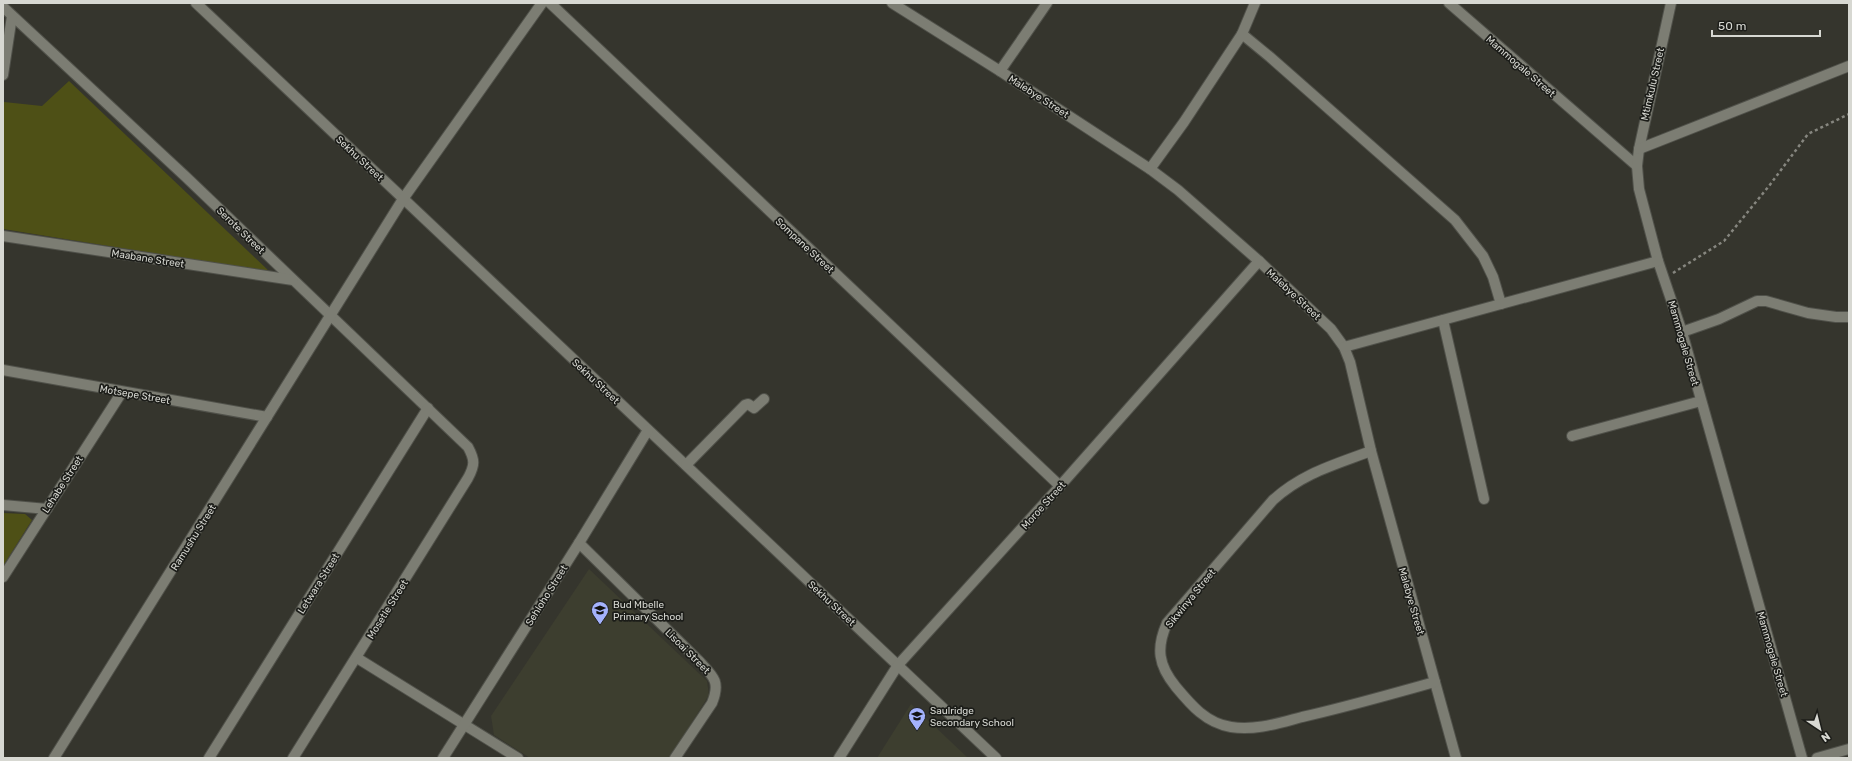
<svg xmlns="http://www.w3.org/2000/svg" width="1852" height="761" viewBox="0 0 1852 761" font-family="Rubik,sans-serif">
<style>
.built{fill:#3d3e2f}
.green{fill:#4e5016}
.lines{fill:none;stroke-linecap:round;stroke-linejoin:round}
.minor-casing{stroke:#50514a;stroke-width:12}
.path{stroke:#86867f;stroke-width:2.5;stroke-dasharray:3 3;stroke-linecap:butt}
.minor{stroke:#7c7d73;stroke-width:10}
.labels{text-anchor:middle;stroke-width:3.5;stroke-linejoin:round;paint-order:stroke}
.street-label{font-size:10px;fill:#d7d8d2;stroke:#1c1d19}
.poi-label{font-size:10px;fill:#d7d8d2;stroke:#1c1d19;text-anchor:start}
</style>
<rect width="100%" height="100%" fill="#35352d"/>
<g class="built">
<path d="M589,569L707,681L709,695L670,758H530L494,735L491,716Z"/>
<path d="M911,704L968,758H877Z"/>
</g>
<g class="green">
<path d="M69,81L270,272L3,229L4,102L42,106Z"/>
<path d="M3,513L25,514L32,520L3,566Z"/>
</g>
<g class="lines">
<defs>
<g id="minor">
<path d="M196,3L996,758"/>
<path d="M550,3L1060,486"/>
<path d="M892,3L1000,71L1150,169L1178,190L1259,261L1331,329L1344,347L1350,362L1371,451L1456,758"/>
<path d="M1449,3L1637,166"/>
<path d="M1671,3L1639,149L1637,166L1639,189L1658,261L1682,332L1802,758"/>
<path d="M3,7L186,177L468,447C475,460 475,465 468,478L293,758"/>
<path d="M1242,34L1270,57L1455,220L1483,256L1493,277L1501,304"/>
<path d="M1000,71L1047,3"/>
<path d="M3,75L12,16"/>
<path d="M1639,149L1849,66"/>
<path d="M1150,169L1184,122L1242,34L1255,3"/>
<path d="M3,236L293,280"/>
<path d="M1443,320L1484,499"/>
<path d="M1682,332L1719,319L1757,301H1766L1808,313L1836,317H1849"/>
<path d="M1344,347L1658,261"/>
<path d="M3,370L267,417"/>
<path d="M1572,436L1701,401"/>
<path d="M1371,451C1334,465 1303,473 1273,500L1167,623C1156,648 1158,665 1176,687C1191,705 1206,723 1231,727C1255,731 1279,723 1302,717C1347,707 1391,694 1435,682"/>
<path d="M686,465L745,405L748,404L754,408L764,399"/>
<path d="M3,505L47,509"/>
<path d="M579,543L698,660C713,676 721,681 712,703L675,758"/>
<path d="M3,577L122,392"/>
<path d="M357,658L518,758"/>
<path d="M54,758L403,199L542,3"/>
<path d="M209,758L428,408"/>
<path d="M443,758L579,543L648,430"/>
<path d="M839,758L898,665L1060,486L1259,261"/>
<path d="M1817,758L1849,749"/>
</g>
</defs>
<use href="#minor" class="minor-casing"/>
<path class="path" d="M1673,273L1724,241L1769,186L1808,134L1849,114"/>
<use href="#minor" class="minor"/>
</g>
<defs>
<symbol id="school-pin" viewBox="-11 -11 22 30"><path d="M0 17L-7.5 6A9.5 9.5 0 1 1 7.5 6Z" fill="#a4b2fc" stroke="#1c1d19"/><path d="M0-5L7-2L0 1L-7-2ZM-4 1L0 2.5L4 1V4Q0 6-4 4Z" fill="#111"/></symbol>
</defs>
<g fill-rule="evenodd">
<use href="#school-pin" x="590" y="600" width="20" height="27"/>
<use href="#school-pin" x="907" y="706" width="20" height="27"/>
</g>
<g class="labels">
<g class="street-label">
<text transform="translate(1521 66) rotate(41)" y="4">Mammogale Street</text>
<text transform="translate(1652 84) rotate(-77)" y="4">Mtimkulu Street</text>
<text transform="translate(1039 96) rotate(33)" y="4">Malebye Street</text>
<text transform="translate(360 158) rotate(43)" y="4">Sekhu Street</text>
<text transform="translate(241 230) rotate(44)" y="4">Serote Street</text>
<text transform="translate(805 245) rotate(43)" y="4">Sompane Street</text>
<text transform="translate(148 258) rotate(9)" y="4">Maabane Street</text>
<text transform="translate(1294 294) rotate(43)" y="4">Malebye Street</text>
<text transform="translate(1684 343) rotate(74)" y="4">Mammogale Street</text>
<text transform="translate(596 381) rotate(43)" y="4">Sekhu Street</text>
<text transform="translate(135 394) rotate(10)" y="4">Motsepe Street</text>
<text transform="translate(62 484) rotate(-57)" y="4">Lehabe Street</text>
<text transform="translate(1043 505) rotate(-48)" y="4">Moroe Street</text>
<text transform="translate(193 537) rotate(-58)" y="4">Ramushu Street</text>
<text transform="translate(318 583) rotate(-58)" y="4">Letwara Street</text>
<text transform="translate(546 595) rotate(-58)" y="4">Sehloho Street</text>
<text transform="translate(1190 598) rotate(-51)" y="4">Sikwinya Street</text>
<text transform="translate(1412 601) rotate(74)" y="4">Malebye Street</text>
<text transform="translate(832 603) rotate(43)" y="4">Sekhu Street</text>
<text transform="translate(387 609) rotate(-58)" y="4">Mosetle Street</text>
<text transform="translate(688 651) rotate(45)" y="4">Lisoai Street</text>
<text transform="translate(1773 654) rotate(74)" y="4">Mammogale Street</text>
</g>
<g class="poi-label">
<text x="613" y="608">Bud Mbelle<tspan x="613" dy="12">Primary School</tspan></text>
<text x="930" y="714">Saulridge<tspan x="930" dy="12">Secondary School</tspan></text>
</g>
</g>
<rect width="1852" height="761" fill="none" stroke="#d7d8d2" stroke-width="8"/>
<g transform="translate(1820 729) rotate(145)" stroke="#1c1d19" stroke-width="3" paint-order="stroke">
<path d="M0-3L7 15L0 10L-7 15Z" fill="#d7d8d2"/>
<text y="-6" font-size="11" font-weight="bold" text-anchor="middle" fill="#d7d8d2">N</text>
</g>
<path d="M1712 30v6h108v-6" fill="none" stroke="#d7d8d2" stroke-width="2"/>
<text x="1718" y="30" font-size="12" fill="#d7d8d2" stroke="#1c1d19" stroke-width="3" paint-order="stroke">50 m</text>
</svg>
